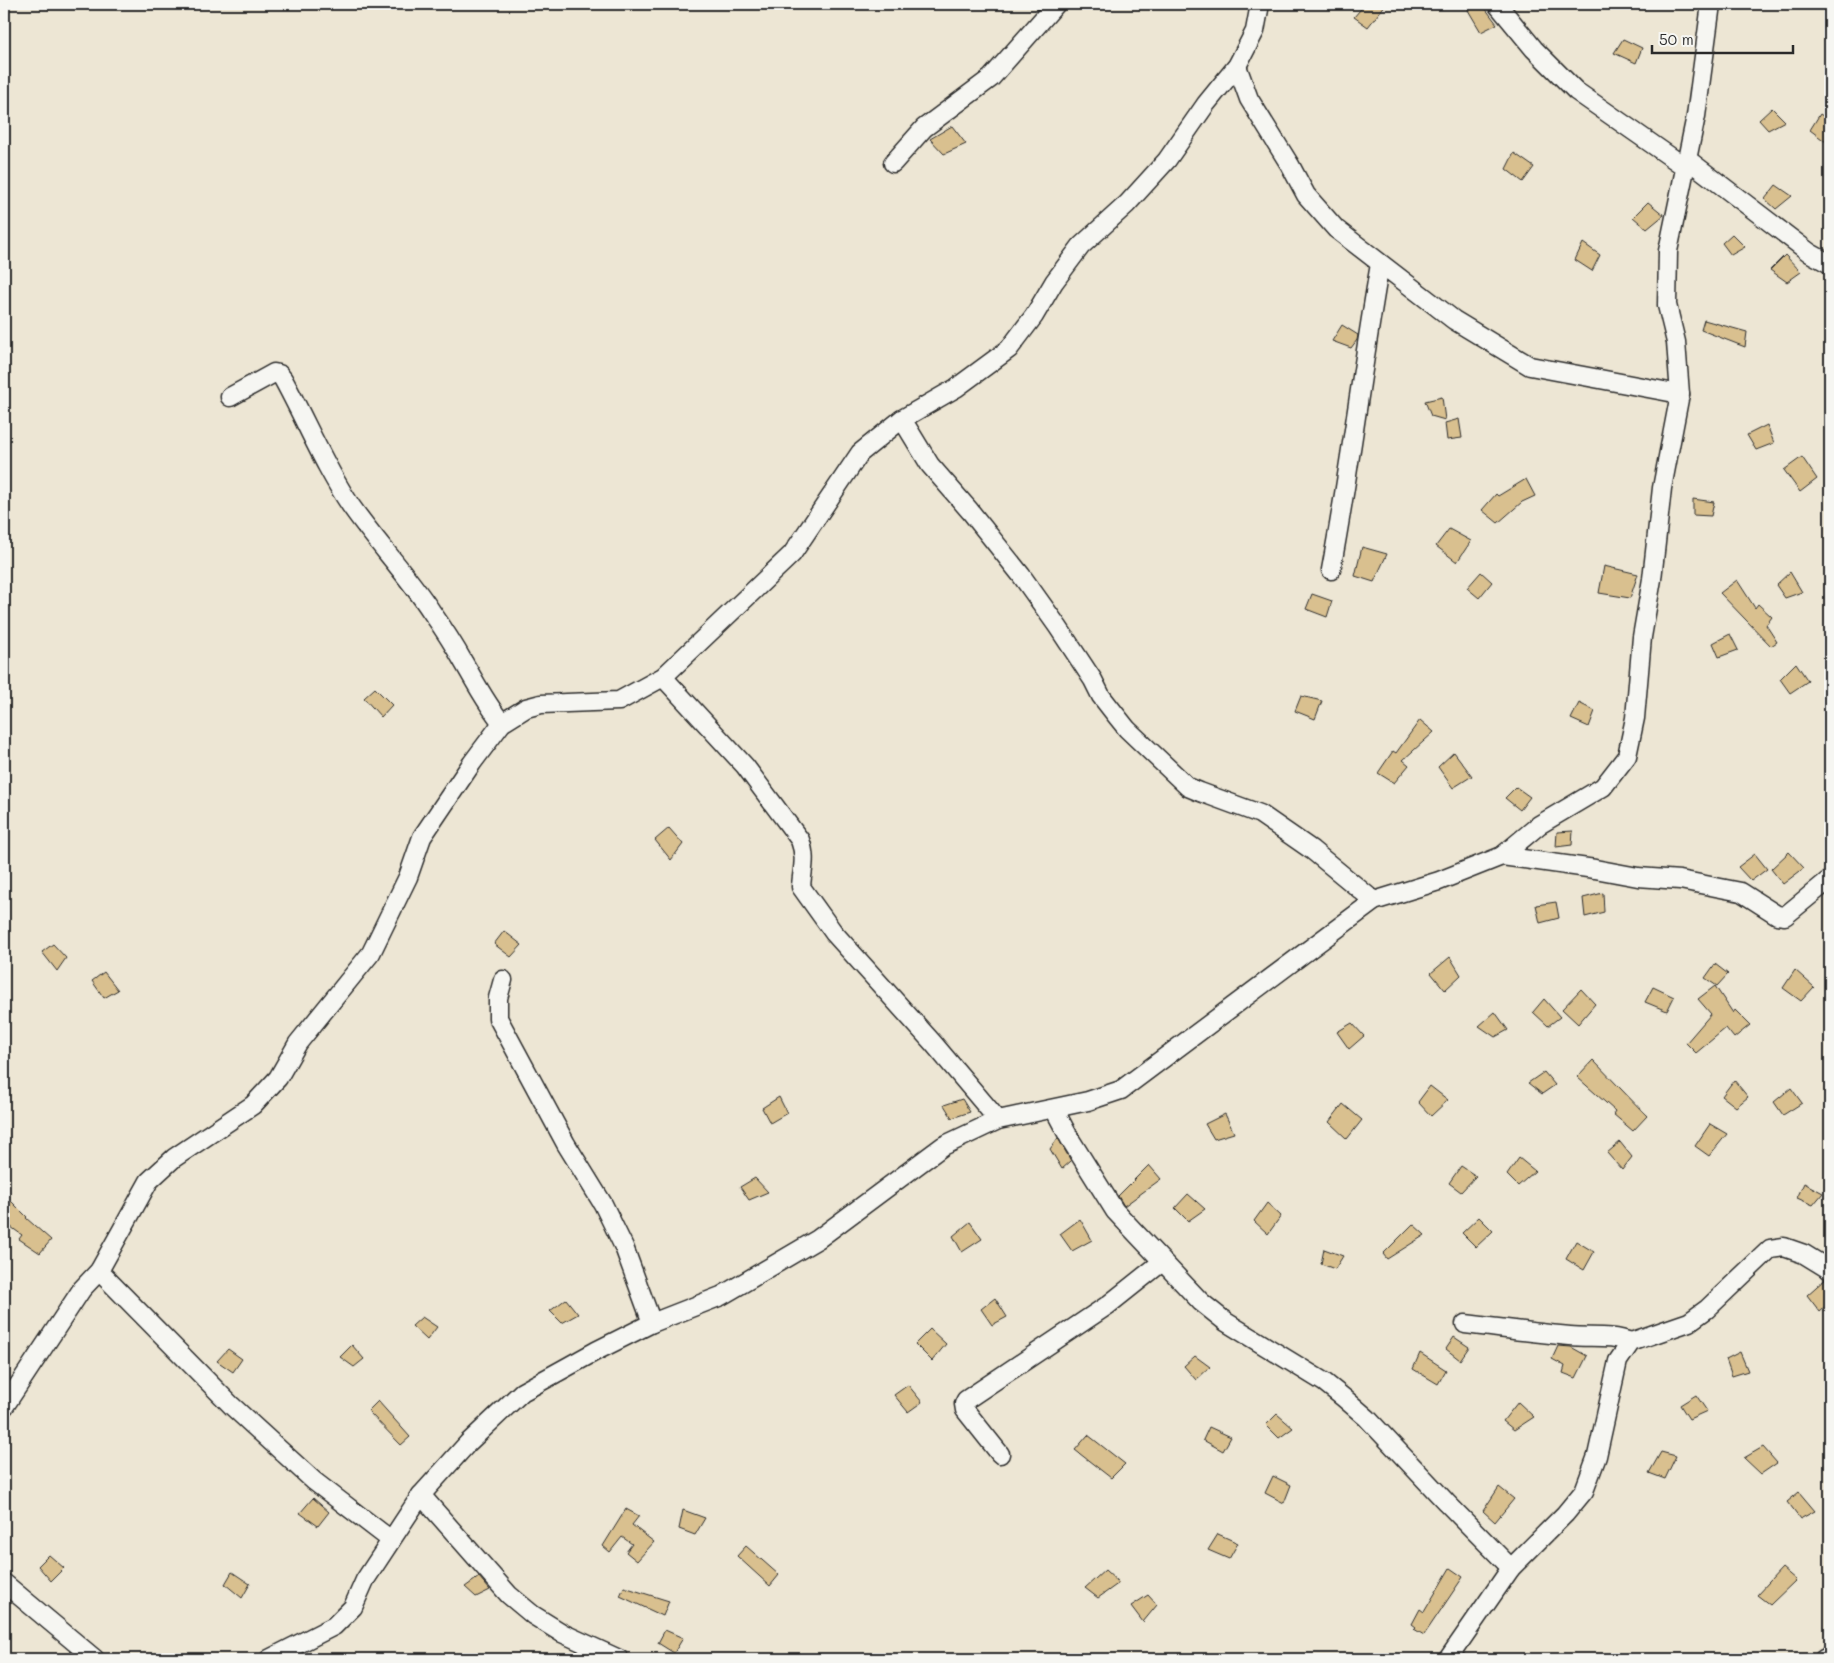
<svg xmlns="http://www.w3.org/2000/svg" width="1834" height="1663" viewBox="0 0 1834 1663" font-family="Mali,sans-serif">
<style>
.building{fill:#d9c08f;stroke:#2b2b2b}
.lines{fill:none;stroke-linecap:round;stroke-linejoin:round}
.street-casing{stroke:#2b2b2b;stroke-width:21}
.path{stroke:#2b2b2b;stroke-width:3;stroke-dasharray:1 4;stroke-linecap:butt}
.street{stroke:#f6f6f2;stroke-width:18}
</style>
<rect width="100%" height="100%" fill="#ede6d4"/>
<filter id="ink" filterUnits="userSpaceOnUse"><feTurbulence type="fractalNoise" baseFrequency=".02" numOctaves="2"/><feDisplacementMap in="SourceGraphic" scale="10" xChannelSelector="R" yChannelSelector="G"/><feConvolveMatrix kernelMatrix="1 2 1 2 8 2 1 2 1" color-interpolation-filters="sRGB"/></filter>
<g filter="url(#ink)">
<g class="building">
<path d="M1365,4H1386L1368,27L1354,17Z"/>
<path d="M1482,4L1497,24L1481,32L1468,10Z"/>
<path d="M1623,39L1642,48L1636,63L1614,53Z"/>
<path d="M1772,108L1785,121L1768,130L1759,120Z"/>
<path d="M1820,114L1830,121V145L1810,130Z"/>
<path d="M952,126L966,144L944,154L930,139Z"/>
<path d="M1514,153L1534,167L1523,182L1506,169Z"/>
<path d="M1776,185L1792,196L1776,209L1765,199Z"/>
<path d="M1648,202L1664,215L1647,229L1633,217Z"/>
<path d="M1732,234L1745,247L1731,255L1722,243Z"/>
<path d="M1583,243L1600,255L1592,271L1575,260Z"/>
<path d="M1785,255L1801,272L1787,282L1770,270Z"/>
<path d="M1704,320L1747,332L1745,347L1701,330Z"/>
<path d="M1342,325L1358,335L1357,340L1351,348L1332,341Z"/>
<path d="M1442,397L1445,420L1431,416L1425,401Z"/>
<path d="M1459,419L1462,438L1447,440L1445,423Z"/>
<path d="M1767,425L1774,443L1756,450L1747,435Z"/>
<path d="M1802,457L1817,479L1800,492L1784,470Z"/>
<path d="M1526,479L1535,496L1522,502L1498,523L1482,510L1496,494L1498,496Z"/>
<path d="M1693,499L1714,502L1711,516L1693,515Z"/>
<path d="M1449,529L1471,541L1457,562L1436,546Z"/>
<path d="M1362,547L1387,554L1374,582L1355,576Z"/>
<path d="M1604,566L1638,574L1630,598L1599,593Z"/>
<path d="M1481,572L1492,582L1479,598L1467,588Z"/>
<path d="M1790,572L1802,592L1785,598L1776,585Z"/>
<path d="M1737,580L1755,608L1758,604L1772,617L1766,625L1777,642L1771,646L1720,593Z"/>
<path d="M1312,594L1332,601L1327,617L1306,609Z"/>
<path d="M1730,634L1738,650L1719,657L1713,643Z"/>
<path d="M1796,663L1808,681L1790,693L1780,679Z"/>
<path d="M375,688L392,705L381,717L364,698Z"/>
<path d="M1301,696L1322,701L1315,719L1295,711Z"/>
<path d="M1579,703L1595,711L1589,727L1571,719Z"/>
<path d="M1420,720L1434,732L1403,760L1409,765L1394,783L1378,773L1393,751L1396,753Z"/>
<path d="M1454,752L1472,776L1453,788L1438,767Z"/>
<path d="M1516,787L1530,797L1520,810L1505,798Z"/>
<path d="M669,828L683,844L671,860L655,840Z"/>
<path d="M1573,831L1572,845L1556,847L1557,832Z"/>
<path d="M1789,852L1804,868L1783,884L1771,869Z"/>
<path d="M1755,854L1767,869L1751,881L1738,867Z"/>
<path d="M1603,893L1604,912L1585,917L1583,898Z"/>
<path d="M1556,902L1559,918L1540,923L1536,905Z"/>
<path d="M504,931L522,945L511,957L494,944Z"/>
<path d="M53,944L66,958L57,971L42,952Z"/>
<path d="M1450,957L1461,975L1445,990L1431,973Z"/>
<path d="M1715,964L1728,974L1717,986L1705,978Z"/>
<path d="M1795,970L1814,987L1801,1001L1783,988Z"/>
<path d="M104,972L118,990L104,998L92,981Z"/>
<path d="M1715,986L1733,1013L1735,1010L1750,1025L1734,1038L1726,1028L1696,1053L1686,1043L1711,1014L1698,999Z"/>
<path d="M1653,987L1674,997L1667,1011L1645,1002Z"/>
<path d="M1581,989L1595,1004L1578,1024L1562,1009Z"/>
<path d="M1544,999L1560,1017L1548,1026L1533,1012Z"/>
<path d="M1495,1012L1508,1030L1495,1037L1479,1026Z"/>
<path d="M1352,1023L1364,1036L1349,1049L1337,1032Z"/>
<path d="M1593,1060L1647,1116L1633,1131L1613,1114L1615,1111L1577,1077Z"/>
<path d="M1544,1072L1555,1085L1542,1094L1528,1083Z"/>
<path d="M1734,1080L1748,1097L1736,1107L1722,1096Z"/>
<path d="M1430,1086L1448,1100L1431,1116L1418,1102Z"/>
<path d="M1791,1088L1802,1103L1783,1115L1774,1102Z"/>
<path d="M779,1097L787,1113L770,1123L762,1108Z"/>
<path d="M962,1099L970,1112L952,1118L944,1105Z"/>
<path d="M1343,1104L1362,1120L1347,1139L1329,1122Z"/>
<path d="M1225,1114L1234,1133L1214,1139L1205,1124Z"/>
<path d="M1710,1124L1727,1134L1709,1156L1695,1146Z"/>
<path d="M1058,1138L1071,1161L1062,1169L1050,1149Z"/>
<path d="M1620,1142L1632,1157L1622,1170L1607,1153Z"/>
<path d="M1519,1158L1535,1171L1518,1186L1507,1175Z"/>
<path d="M1149,1165L1161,1179L1124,1206L1118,1196Z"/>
<path d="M1461,1166L1476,1176L1461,1192L1449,1183Z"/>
<path d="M755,1178L768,1192L749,1200L740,1187Z"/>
<path d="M1804,1183L1823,1193L1813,1205L1797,1198Z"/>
<path d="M1188,1194L1205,1209L1188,1221L1175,1208Z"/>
<path d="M11,1201L27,1217L26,1218L51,1240L40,1253L19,1239L22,1235L4,1222V1209Z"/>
<path d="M1267,1203L1281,1216L1268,1234L1254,1221Z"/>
<path d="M1479,1217L1493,1231L1476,1247L1462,1233Z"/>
<path d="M1080,1219L1092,1240L1072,1251L1060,1234Z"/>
<path d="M970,1222L982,1239L962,1252L953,1236Z"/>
<path d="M1413,1224L1425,1235L1387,1259L1383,1254Z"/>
<path d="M1576,1241L1594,1252L1584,1270L1566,1259Z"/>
<path d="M1324,1249L1343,1256L1335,1269L1321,1264Z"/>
<path d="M1825,1279L1830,1281V1303L1820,1312L1807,1295Z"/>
<path d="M995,1298L1007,1317L992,1325L981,1309Z"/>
<path d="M566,1299L578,1314L562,1323L550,1311Z"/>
<path d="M422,1317L437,1327L427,1340L412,1326Z"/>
<path d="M930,1329L946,1344L932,1361L915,1344Z"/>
<path d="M1454,1337L1469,1347L1460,1360L1446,1349Z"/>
<path d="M352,1345L364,1359L354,1367L340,1357Z"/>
<path d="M1558,1346L1571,1347L1587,1356L1576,1378L1563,1373L1565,1366L1552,1359Z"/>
<path d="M228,1349L242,1359L233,1372L217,1361Z"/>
<path d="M1740,1352L1748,1371L1732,1376L1726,1359Z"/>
<path d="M1420,1353L1446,1370L1438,1384L1413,1369Z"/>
<path d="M1195,1356L1210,1367L1196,1380L1184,1366Z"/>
<path d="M908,1385L922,1402L908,1412L894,1395Z"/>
<path d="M1696,1395L1707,1411L1689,1419L1680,1405Z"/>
<path d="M378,1401L410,1437L401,1445L368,1411Z"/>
<path d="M1518,1402L1534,1417L1514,1430L1503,1421Z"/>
<path d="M1277,1414L1293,1428L1279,1438L1266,1425Z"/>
<path d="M1209,1427L1231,1437L1223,1451L1203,1440Z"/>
<path d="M1088,1435L1125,1464L1111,1478L1075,1450Z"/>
<path d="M1763,1447L1777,1463L1761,1474L1744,1458Z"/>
<path d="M1661,1452L1676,1456L1665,1479L1649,1473Z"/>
<path d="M1273,1476L1291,1485L1284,1503L1265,1493Z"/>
<path d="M1499,1487L1514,1499L1495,1522L1483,1511Z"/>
<path d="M1799,1492L1815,1511L1800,1519L1787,1502Z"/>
<path d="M313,1498L329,1512L318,1526L300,1513Z"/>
<path d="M626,1509L639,1516L632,1525L654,1542L637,1561L626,1552L632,1544L622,1537L610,1552L603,1546Z"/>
<path d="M683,1510L705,1518L695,1535L679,1529Z"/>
<path d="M1218,1534L1238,1543L1229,1559L1208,1550Z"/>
<path d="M746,1546L779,1575L770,1586L737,1556Z"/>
<path d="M49,1555L64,1568L51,1581L38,1566Z"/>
<path d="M1450,1568L1463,1577L1424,1635L1414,1629L1416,1627L1412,1624L1420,1609L1424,1612Z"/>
<path d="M1782,1568L1796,1580L1770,1605L1757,1595Z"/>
<path d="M1105,1570L1119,1583L1098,1598L1085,1588Z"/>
<path d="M232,1572L250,1584L242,1598L225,1584Z"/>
<path d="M479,1577L490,1590L476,1597L465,1587Z"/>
<path d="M624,1587L669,1601L663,1616L620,1596Z"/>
<path d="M1148,1595L1157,1605L1143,1622L1131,1606Z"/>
<path d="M665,1630L683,1638L674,1653L658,1643Z"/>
</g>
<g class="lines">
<defs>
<g id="street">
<path d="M1497,4L1534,49L1576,91L1685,167"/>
<path d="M1237,66L1249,99L1290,165L1306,195L1336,229L1454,320L1530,366L1680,394"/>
<path d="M1687,159L1810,253L1830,264"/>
<path d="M893,163L924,128L991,78L1056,4"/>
<path d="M230,397L274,373L279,374L283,379C306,421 324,466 351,506C376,542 407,574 431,611C443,628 454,645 464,663C477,685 486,703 502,723"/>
<path d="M902,419L930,465L970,511L1021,575L1058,627L1093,680L1101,696L1115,714L1127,729L1188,787L1200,792L1260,814L1312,850L1374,901"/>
<path d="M1331,570C1350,469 1362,366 1380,264"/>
<path d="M663,677L745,766L800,840C807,859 802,869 801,887L834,933L933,1043L998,1120"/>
<path d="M1502,856L1595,869L1638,877L1680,880L1741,892L1777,915L1785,916L1830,879"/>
<path d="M503,980L498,998V1018L566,1144L603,1204L624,1247L652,1323"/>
<path d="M1054,1109L1070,1139L1115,1211L1201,1302L1226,1322L1324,1382L1344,1398L1367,1418L1446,1502L1511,1568"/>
<path d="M99,1271L232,1406L314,1481L391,1540"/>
<path d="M1465,1324C1500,1328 1535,1333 1570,1336C1591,1338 1611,1334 1631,1342"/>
<path d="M4,1407L82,1289L99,1271L149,1181L174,1158L253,1105L278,1078L298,1043L371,953L408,877L422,837L472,763L502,723L526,708L541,704L619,701L663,677L792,554L860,453L902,419L956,388L1009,349L1034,316L1054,282L1081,246L1127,204L1167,160L1206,104L1237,66L1255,31L1260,4"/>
<path d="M1000,1454L965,1410L964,1404L966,1400L1108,1305L1162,1262"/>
<path d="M421,1495L509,1595L533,1615L562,1633L619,1659"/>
<path d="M4,1583L95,1659"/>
<path d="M269,1659L334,1626L353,1607L365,1580L421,1495L468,1443L522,1392L596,1351L652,1323L721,1296L818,1239L943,1146L998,1120L1088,1101L1121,1090L1374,901L1439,881L1502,856L1539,825L1603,787L1627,756L1635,718L1642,637L1652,579L1662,488L1680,394L1676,342L1667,305L1668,251L1696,116L1711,4"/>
<path d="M1448,1659L1511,1568L1565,1514L1584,1491L1597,1456L1618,1361L1631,1342L1689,1322L1707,1309L1770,1249L1784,1247L1804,1254L1830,1270"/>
<path d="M1824,1659L1830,1656"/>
</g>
</defs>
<use href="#street" class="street-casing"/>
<path class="path" d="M1827,1248L1830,1240"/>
<use href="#street" class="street"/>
</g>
</g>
<rect width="1834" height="1663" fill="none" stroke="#f6f6f2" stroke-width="20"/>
<rect x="10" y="10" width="1814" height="1643" fill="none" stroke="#2b2b2b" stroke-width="2" filter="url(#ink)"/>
<path d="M1652 45v8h141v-8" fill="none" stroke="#2b2b2b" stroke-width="2.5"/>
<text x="1659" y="45" font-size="15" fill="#2b2b2b" stroke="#f6f6f2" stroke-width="4" paint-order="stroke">50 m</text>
</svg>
